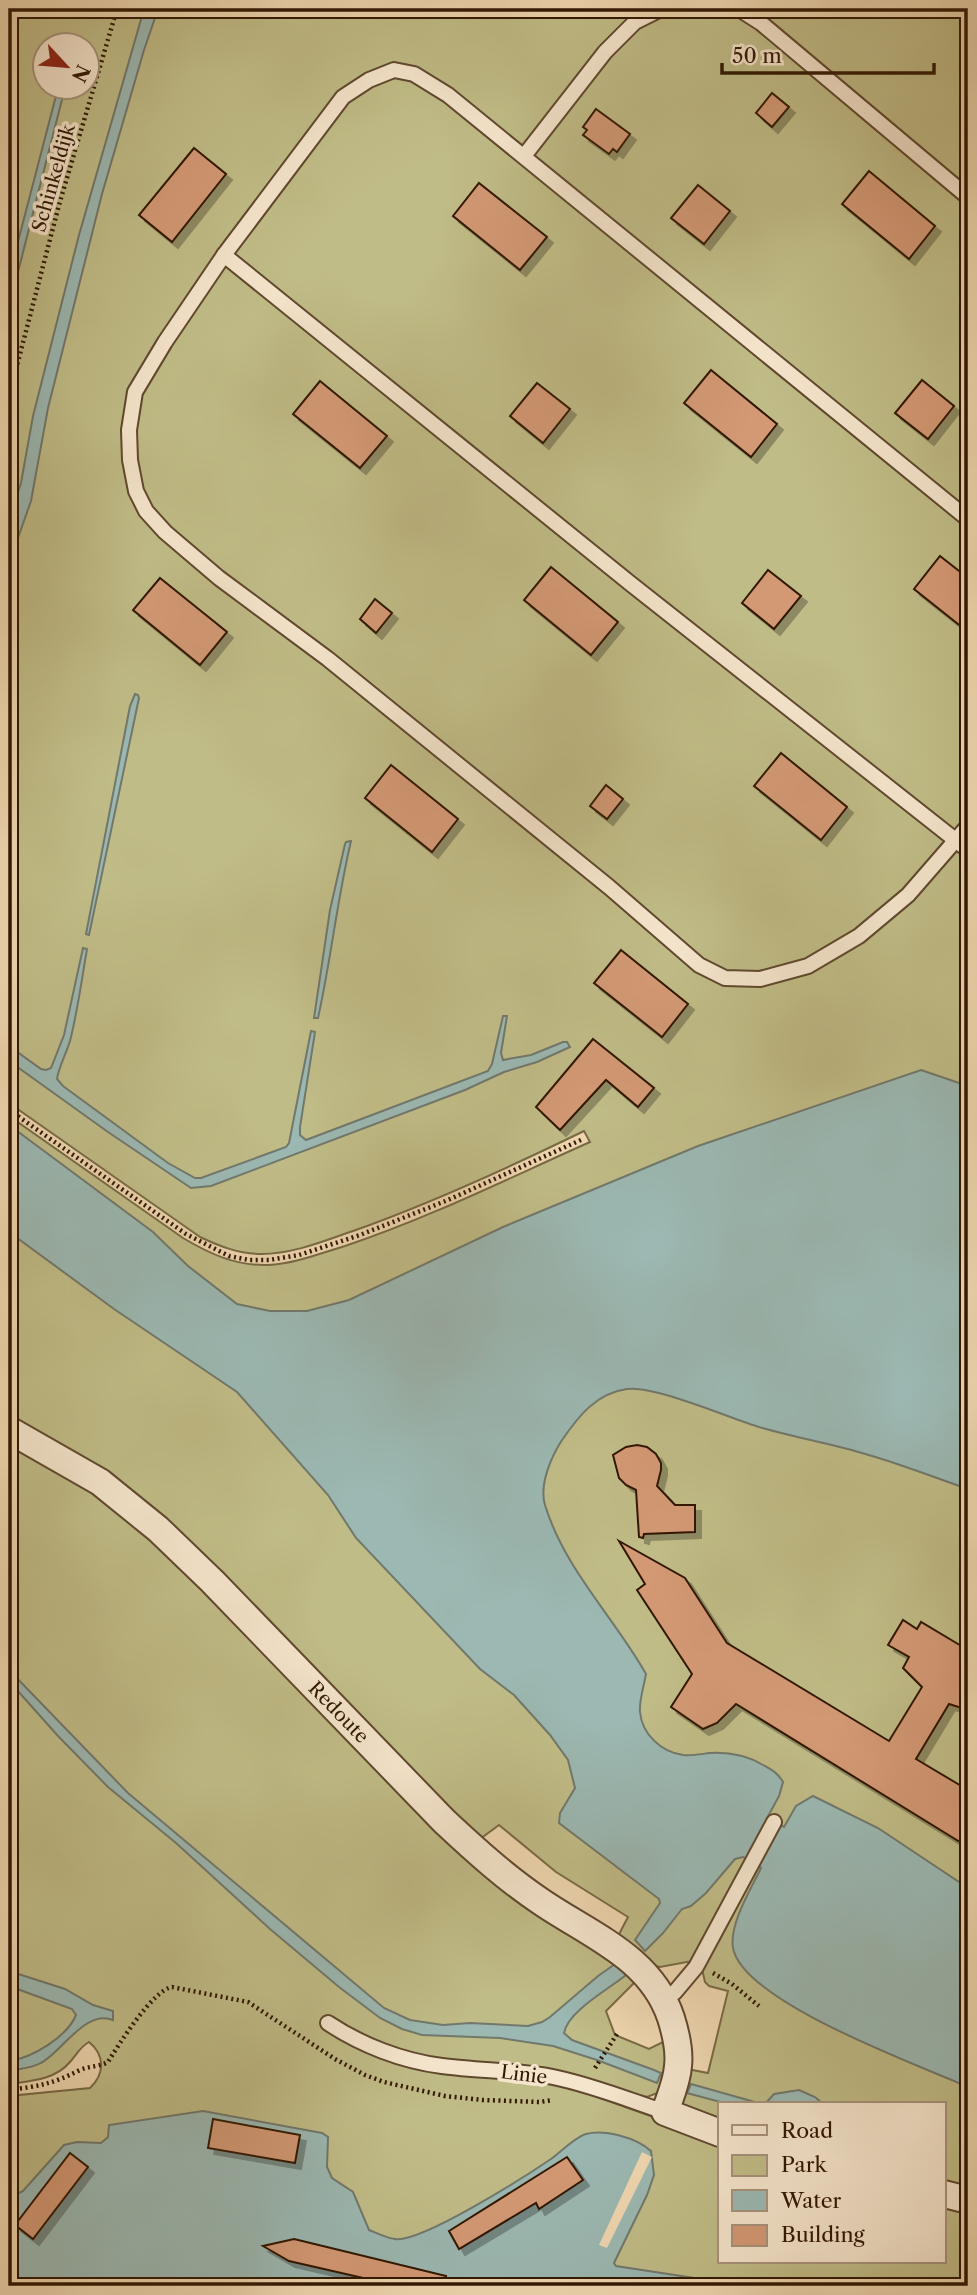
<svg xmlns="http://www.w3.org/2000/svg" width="977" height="2295" viewBox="0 0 977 2295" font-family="'Libre Caslon Text',serif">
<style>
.green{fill:#c0bc87;stroke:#786a45;stroke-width:2;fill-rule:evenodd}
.water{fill:#9bb8b2;stroke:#71786c;stroke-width:2}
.pier{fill:#efd7b0}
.building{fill:#d39975;stroke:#311803;stroke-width:2;filter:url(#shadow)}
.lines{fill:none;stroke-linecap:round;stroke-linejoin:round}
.service-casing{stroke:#60482e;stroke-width:18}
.minor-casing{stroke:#60482e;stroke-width:30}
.path{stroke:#311803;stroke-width:4.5;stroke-dasharray:2 3.5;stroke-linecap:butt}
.service{stroke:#f5e5cc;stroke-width:14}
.minor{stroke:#f5e5cc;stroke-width:26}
.labels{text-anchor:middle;stroke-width:7;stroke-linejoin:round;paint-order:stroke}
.street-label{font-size:19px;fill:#311803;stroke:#f5e5cc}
</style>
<defs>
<filter id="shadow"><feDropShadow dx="6" dy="6" stdDeviation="0" flood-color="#0004"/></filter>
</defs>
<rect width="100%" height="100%" fill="#efd7b0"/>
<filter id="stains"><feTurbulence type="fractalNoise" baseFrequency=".00286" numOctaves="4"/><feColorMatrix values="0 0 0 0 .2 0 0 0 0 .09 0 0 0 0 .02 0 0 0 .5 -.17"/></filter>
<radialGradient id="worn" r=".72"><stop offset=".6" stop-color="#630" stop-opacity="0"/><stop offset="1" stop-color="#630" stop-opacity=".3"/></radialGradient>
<g class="green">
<path d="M9,9H968V2194L944,2187V2104H720V2126L684,2109L681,2099L687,2069L708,2073L728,1991L709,1986L705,1982L702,1969L692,1961L660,1967L652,1965L616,1940L628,1917L556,1872L499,1825L476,1842L166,1526L9,1422V1116L183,1238C210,1254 236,1266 268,1265C294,1264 321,1253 345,1246C429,1218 509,1178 590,1142L584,1131C508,1168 432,1203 353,1231C324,1241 293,1254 261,1254C239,1254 219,1246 200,1237L9,1103ZM46,46H88V88H46Z"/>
<path d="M9,1437L98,1488L365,1747L639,1978L606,2011L615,2035L649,2049L669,2039L671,2048L660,2092L647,2097L529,2067L439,2060L334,2033L497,2077L547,2083L581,2091L720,2141V2262H944V2201L968,2207V2286H9V2096L90,2088C105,2074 105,2055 89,2042C80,2047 77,2054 70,2062C55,2080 30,2081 9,2084Z"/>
</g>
<g class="water">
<path d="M144,9H158L144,50L102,194L48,408L31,501L13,552L9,569V519L21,483L33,416L79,235Z"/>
<path d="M58,88H65L9,307V276Z"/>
<path d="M135,694L138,695L139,698L89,935L86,934L130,706Z"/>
<path d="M351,841C337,900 331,960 318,1018H314L330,910L345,844L346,842Z"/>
<path d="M83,948L87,949C82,978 78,1008 71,1037C68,1051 59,1065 57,1079L63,1086L168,1163L195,1178H201L286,1147L289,1143L311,1031L315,1032L300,1127V1135L306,1140L488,1071L492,1064L503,1016H507L501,1053L503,1060L531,1055L563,1042H567L570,1047L537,1062L504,1072L465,1090L211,1186L191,1188L108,1132L9,1061V1046L41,1069L46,1070L51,1068L64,1035Z"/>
<path d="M921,1070L968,1086V1489C933,1477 898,1463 862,1453C828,1443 793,1437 759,1427C729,1418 654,1385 627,1389C596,1393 578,1417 562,1440C551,1457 539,1485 545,1505C565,1570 614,1617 646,1674C644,1686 639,1700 640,1712C642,1734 661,1752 683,1755C692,1756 701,1754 710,1753C729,1752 746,1755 763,1765C772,1770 778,1773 783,1782L779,1796L767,1818L784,1827L796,1806L813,1796L878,1828L968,1888V2087C919,2065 743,2002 733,1948C729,1924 751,1889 761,1868L743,1857L735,1859L706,1893L691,1906L682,1909L663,1933L645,1951L635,1940L660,1903L659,1899L559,1823L560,1813L575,1788L568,1760L550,1735L514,1695L480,1669L356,1538L328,1495L237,1392L114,1309L9,1232V1125L153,1232L188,1266L237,1304L270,1311H307L349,1300L503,1227L698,1146Z"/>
<path d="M9,1670L128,1793L384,2008L410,2020L443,2025L470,2023L528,2026L542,2022L550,2017L598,1976L615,1964L626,1975C609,1989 568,2011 564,2033L572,2040L654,2070L661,2073L657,2083L597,2060L553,2046L500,2038L422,2035L402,2029L380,2018L339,1987L270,1929L176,1843L108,1787L58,1736L9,1681Z"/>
<path d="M9,1971L65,1989L93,2005L113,2011V2020C85,2009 62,2052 41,2063C32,2068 19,2069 9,2071V2061C32,2058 67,2037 76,2015L72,2009L9,1986Z"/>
<path d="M691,2084L762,2104H728L687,2093Z"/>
<path d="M799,2090L815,2097L823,2104H765L774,2094Z"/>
<path d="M203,2111L322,2133L328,2137L327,2167L332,2178L353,2192L369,2230C377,2233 386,2238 395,2239C421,2243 526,2176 551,2159C561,2152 575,2137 586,2134C605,2129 637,2138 651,2151L654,2175L647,2195L614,2263L616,2266L714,2281L726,2286H9V2198L23,2191L64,2145L77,2142L101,2143L108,2137L109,2125Z"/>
</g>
<path class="pier" d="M642,2152L652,2157L607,2248L599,2245Z"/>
<g class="building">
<path d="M772,93L789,107L772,127L756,113Z"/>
<path d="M596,109L630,134L617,152L613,149L609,154L583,135L587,130L583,127Z"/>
<path d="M194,148L226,174L172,242L139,215Z"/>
<path d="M869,171L935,226L909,259L842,204Z"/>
<path d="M479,183L547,237L520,270L453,216Z"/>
<path d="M698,185L730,211L704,244L671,218Z"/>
<path d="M711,370L777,424L751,457L684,403Z"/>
<path d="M922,380L954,406L928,439L895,413Z"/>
<path d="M320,381L387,436L360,468L293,414Z"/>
<path d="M537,383L570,409L543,443L510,416Z"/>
<path d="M940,556L968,578V632L914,589Z"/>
<path d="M551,567L618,622L591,655L524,600Z"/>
<path d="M768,570L801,596L774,629L742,603Z"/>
<path d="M160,578L227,632L200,665L133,610Z"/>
<path d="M375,599L392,613L376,633L360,619Z"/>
<path d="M781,753L847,807L821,840L754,786Z"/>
<path d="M391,765L458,819L432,852L365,798Z"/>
<path d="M606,785L623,799L607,819L590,806Z"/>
<path d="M621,950L688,1004L662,1037L594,983Z"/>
<path d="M593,1039L654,1088L638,1107L606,1080L560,1130L536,1107Z"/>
<path d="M637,1445L647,1447L656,1454L661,1463V1470L657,1486L675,1505H695V1532L644,1534L643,1538L639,1537L636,1490L626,1485L619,1478L613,1455L626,1447Z"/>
<path d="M619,1541L685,1578L727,1643L889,1741L922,1687L903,1668L909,1657L888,1645L903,1620L917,1629L921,1622L968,1650V1710L949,1704L916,1759L968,1790V1847L736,1704L717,1723L703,1729L671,1707L692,1674L637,1590L645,1584Z"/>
<path d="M213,2119L300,2135L295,2163L208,2148Z"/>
<path d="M70,2153L88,2167L33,2239L15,2225Z"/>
<path d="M567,2157L583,2180L539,2209L536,2203L459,2249L449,2231Z"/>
<path d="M294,2239L446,2276L444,2286H398L289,2261L263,2246Z"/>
</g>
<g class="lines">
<defs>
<g id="service">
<path d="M739,9L761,23L968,197"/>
<path d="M524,156L605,52L635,22L661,9"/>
<path d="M224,255L631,584L968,850"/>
<path d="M968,519L448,95L414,74L394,70L369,80L343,97L224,255L165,342L135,392L129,430L130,460L136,491L146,511L165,532L219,578L328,659L609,887L699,965L725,978L760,979L808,966L859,936L908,895L968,826"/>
<path d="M664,2000L675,1992L696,1967L774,1822"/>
<path d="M328,2023C361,2045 402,2061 442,2066C479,2071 517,2070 553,2077C592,2085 629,2100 665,2112"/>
</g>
<g id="minor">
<path d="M9,1430L100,1482L158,1529L212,1581L444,1821C476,1851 507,1879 543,1903C592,1936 651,1958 671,2018C676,2034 680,2050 678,2066C677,2082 670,2097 665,2112L720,2133"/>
<path d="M944,2194L968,2200"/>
</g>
</defs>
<use href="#service" class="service-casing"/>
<use href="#minor" class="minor-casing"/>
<g class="path">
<path d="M9,396L59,205L117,9"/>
<path d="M9,1110L186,1234L229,1256L249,1260H269L299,1255L360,1235L448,1200L583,1139"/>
<path d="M962,1661L968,1663"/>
<path d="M713,1973L732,1984L759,2006"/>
<path d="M595,2068L617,2034"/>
<path d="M9,2090C40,2086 52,2084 80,2070C89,2066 99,2067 108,2062C119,2044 153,1990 172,1987L248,2002L335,2059L365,2075L384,2082L445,2096L483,2100L540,2102L553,2100"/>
</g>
<use href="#service" class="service"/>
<use href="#minor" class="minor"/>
</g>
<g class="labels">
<g class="street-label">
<text transform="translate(53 178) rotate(-74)" y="7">Schinkeldijk</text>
<text transform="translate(339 1712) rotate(46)" y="7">Redoute</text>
<text transform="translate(524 2074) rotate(7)" y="7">Linie</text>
</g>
</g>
<rect width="977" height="2295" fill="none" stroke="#efd7b0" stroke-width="35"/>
<rect x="10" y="10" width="956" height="2274" fill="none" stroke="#311803" stroke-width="3.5"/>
<rect x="18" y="18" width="942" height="2260" fill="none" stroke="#311803" stroke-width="2"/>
<rect x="718" y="2102" width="228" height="161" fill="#f5e5cc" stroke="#a7937c" stroke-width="2"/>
<rect x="732" y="2125" width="35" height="10" fill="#f5e5cc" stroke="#a7937c" stroke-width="2"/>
<text x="781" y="2138" font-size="21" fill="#311803">Road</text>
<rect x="732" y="2155" width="35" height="21" fill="#c0bc87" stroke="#a7937c" stroke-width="2"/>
<text x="781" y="2172" font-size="21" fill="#311803">Park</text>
<rect x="732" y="2190" width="35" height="21" fill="#9bb8b2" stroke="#a7937c" stroke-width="2"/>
<text x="781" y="2208" font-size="21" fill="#311803">Water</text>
<rect x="732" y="2225" width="35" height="21" fill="#d39975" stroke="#a7937c" stroke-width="2"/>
<text x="781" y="2242" font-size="21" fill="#311803">Building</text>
<g transform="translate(66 66) rotate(116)"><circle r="33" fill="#f5e5cc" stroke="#a7937c" stroke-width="2"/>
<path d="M0-5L12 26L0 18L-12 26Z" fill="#8f2418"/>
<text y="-10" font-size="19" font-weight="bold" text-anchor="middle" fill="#311803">N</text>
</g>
<path d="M722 63v10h212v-10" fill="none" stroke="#311803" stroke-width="3.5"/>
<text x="732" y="63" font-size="21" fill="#311803" stroke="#f5e5cc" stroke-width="5" paint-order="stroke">50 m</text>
<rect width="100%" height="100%" filter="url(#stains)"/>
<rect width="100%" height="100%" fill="url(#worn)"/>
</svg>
